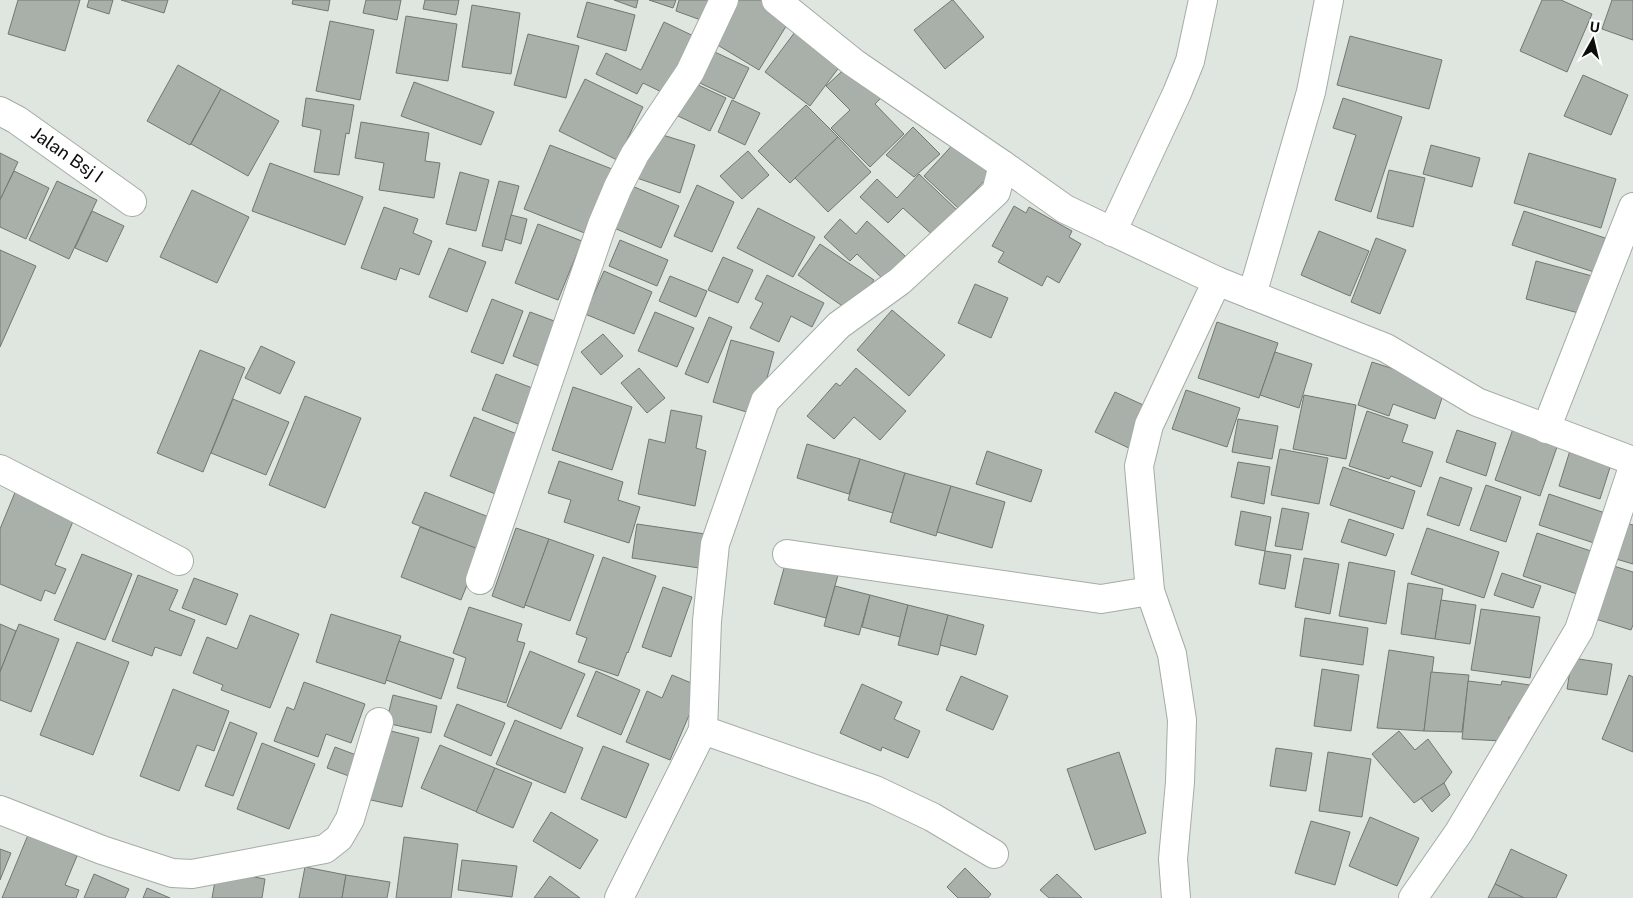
<svg xmlns="http://www.w3.org/2000/svg" width="1633" height="898" viewBox="0 0 1633 898" font-family="'Public Sans',sans-serif">
<style>
.building{fill:#a9b0aa;stroke:#717872}
.lines{fill:none;stroke-linecap:round;stroke-linejoin:round}
.minor-casing{stroke:#a5aca6;stroke-width:30}
.minor{stroke:#fff;stroke-width:28}
.labels{text-anchor:middle;stroke-width:4;stroke-linejoin:round;paint-order:stroke}
.street-label{font-size:18px;fill:#0c0e0c;stroke:#fff}
</style>
<rect width="100%" height="100%" fill="#dee6df"/>
<g class="building">
<path d="M18,0H80L65,51L8,34Z"/>
<path d="M89,0H113L109,14L87,7Z"/>
<path d="M121,0H168L164,13Z"/>
<path d="M293,0H330L328,11L292,4Z"/>
<path d="M366,0H401L397,20L363,13Z"/>
<path d="M425,0H459L456,15L423,9Z"/>
<path d="M614,0H638L636,8Z"/>
<path d="M649,0H676L673,8Z"/>
<path d="M679,0H717L709,23L676,11Z"/>
<path d="M730,0H768L793,15L759,70L706,38Z"/>
<path d="M952,0H953L984,37L945,69L914,30Z"/>
<path d="M1542,0H1561L1592,14L1567,72L1520,51Z"/>
<path d="M1612,0H1633V40L1602,29Z"/>
<path d="M587,2L635,15L626,51L577,37Z"/>
<path d="M472,5L520,13L511,74L462,67Z"/>
<path d="M406,16L457,24L448,81L396,73Z"/>
<path d="M330,21L374,30L360,100L316,91Z"/>
<path d="M664,22L700,39L672,97L643,83L637,94L596,74L606,53L641,70Z"/>
<path d="M801,24L846,58L810,106L765,72Z"/>
<path d="M528,34L579,46L566,98L514,85Z"/>
<path d="M1350,36L1442,60L1429,109L1337,85Z"/>
<path d="M704,47L749,68L734,99L689,78Z"/>
<path d="M851,63L882,97L875,104L904,134L870,167L831,128L850,110L826,86Z"/>
<path d="M178,65L221,89L190,145L147,121Z"/>
<path d="M1583,75L1628,95L1611,135L1564,116Z"/>
<path d="M585,79L643,107L617,160L559,131Z"/>
<path d="M414,82L494,112L481,145L401,116Z"/>
<path d="M694,83L726,98L710,131L678,116Z"/>
<path d="M221,89L279,121L248,176L191,144Z"/>
<path d="M306,98L354,105L349,134L346,133L339,175L314,172L321,130L302,126Z"/>
<path d="M1343,98L1402,117L1371,212L1335,200L1356,135L1333,128Z"/>
<path d="M732,100L760,113L745,145L718,132Z"/>
<path d="M806,105L838,137L790,183L758,151Z"/>
<path d="M361,122L429,133L425,161L440,163L434,198L379,190L384,163L355,158Z"/>
<path d="M913,127L940,154L914,177L886,155Z"/>
<path d="M653,132L695,145L680,193L637,178Z"/>
<path d="M838,137L871,172L828,212L795,178Z"/>
<path d="M958,139L993,172L958,208L924,176Z"/>
<path d="M550,145L612,169L587,234L524,209Z"/>
<path d="M1431,145L1480,158L1472,187L1423,174Z"/>
<path d="M748,151L769,175L742,199L720,176Z"/>
<path d="M0,153L18,162L0,200Z"/>
<path d="M1529,153L1616,179L1601,228L1514,203Z"/>
<path d="M270,163L363,197L345,245L252,211Z"/>
<path d="M1389,170L1425,178L1413,227L1377,218Z"/>
<path d="M14,171L49,188L26,239L0,227V200Z"/>
<path d="M460,172L489,180L476,231L446,224Z"/>
<path d="M919,174L959,212L935,237L903,208L888,223L860,197L877,179L897,198Z"/>
<path d="M57,181L97,200L69,259L29,240Z"/>
<path d="M499,181L519,186L502,251L482,246Z"/>
<path d="M625,183L679,206L661,248L607,225Z"/>
<path d="M697,185L734,202L712,252L674,236Z"/>
<path d="M192,190L249,217L217,283L160,257Z"/>
<path d="M1014,206L1026,213L1029,207L1072,231L1069,237L1081,244L1059,283L1047,276L1042,286L998,262L1004,252L992,246Z"/>
<path d="M384,207L418,219L413,233L432,241L419,275L400,268L396,280L361,268Z"/>
<path d="M758,208L815,237L793,277L737,248Z"/>
<path d="M92,211L124,226L107,262L75,248Z"/>
<path d="M1524,211L1605,238L1594,272L1512,245Z"/>
<path d="M511,215L527,219L521,244L505,239Z"/>
<path d="M840,219L856,234L867,221L905,256L883,279L857,254L850,261L824,237Z"/>
<path d="M538,224L582,241L558,300L515,283Z"/>
<path d="M1319,231L1369,251L1350,296L1301,275Z"/>
<path d="M1376,238L1406,250L1380,314L1351,302Z"/>
<path d="M620,240L668,260L657,286L609,266Z"/>
<path d="M820,244L874,280L851,312L798,275Z"/>
<path d="M449,248L486,262L467,312L429,297Z"/>
<path d="M0,250L36,266L0,347Z"/>
<path d="M723,257L753,270L738,303L708,290Z"/>
<path d="M1536,261L1596,277L1586,315L1526,299Z"/>
<path d="M604,271L652,292L634,334L585,314Z"/>
<path d="M767,275L824,303L812,327L791,316L779,342L750,328L763,303L755,299Z"/>
<path d="M670,276L707,291L696,317L659,301Z"/>
<path d="M975,284L1008,298L991,338L958,323Z"/>
<path d="M492,299L523,311L503,364L471,352Z"/>
<path d="M892,310L945,355L909,396L857,350Z"/>
<path d="M530,312L565,325L547,369L513,356Z"/>
<path d="M655,312L694,328L677,367L638,351Z"/>
<path d="M709,317L732,327L708,383L685,374Z"/>
<path d="M1217,322L1278,343L1259,398L1198,378Z"/>
<path d="M603,334L623,356L601,375L581,352Z"/>
<path d="M731,340L774,352L757,415L713,402Z"/>
<path d="M261,346L295,362L280,394L245,378Z"/>
<path d="M200,350L245,368L203,472L157,453Z"/>
<path d="M1275,352L1312,364L1299,408L1260,395Z"/>
<path d="M1372,362L1446,386L1435,419L1393,404L1389,416L1358,405Z"/>
<path d="M639,368L665,398L647,413L621,383Z"/>
<path d="M856,368L906,411L880,440L854,417L834,439L807,416L836,383L840,386Z"/>
<path d="M496,374L540,391L526,427L482,410Z"/>
<path d="M573,387L632,407L612,470L552,450Z"/>
<path d="M1186,390L1240,408L1227,447L1172,429Z"/>
<path d="M1115,392L1152,409L1133,450L1095,432Z"/>
<path d="M1304,395L1356,405L1346,459L1293,449Z"/>
<path d="M305,396L361,418L325,508L269,485Z"/>
<path d="M233,399L289,422L266,475L211,453Z"/>
<path d="M671,410L702,416L696,448L706,451L695,506L638,494L649,439L665,443Z"/>
<path d="M1367,411L1408,425L1402,442L1433,452L1421,487L1391,476L1389,479L1349,466Z"/>
<path d="M474,417L527,438L503,497L450,476Z"/>
<path d="M1238,419L1278,426L1272,459L1232,452Z"/>
<path d="M1513,429L1558,444L1540,496L1495,480Z"/>
<path d="M1457,430L1496,443L1486,476L1446,462Z"/>
<path d="M807,444L860,459L849,494L797,478Z"/>
<path d="M1572,444L1613,458L1600,499L1559,486Z"/>
<path d="M1280,449L1328,458L1319,504L1271,495Z"/>
<path d="M987,451L1042,470L1031,502L976,484Z"/>
<path d="M860,459L905,473L893,513L848,500Z"/>
<path d="M559,461L623,482L618,500L640,507L629,543L564,522L571,500L548,493Z"/>
<path d="M1238,462L1270,467L1264,504L1231,497Z"/>
<path d="M1343,467L1415,491L1403,529L1330,505Z"/>
<path d="M905,473L951,486L936,536L890,522Z"/>
<path d="M1440,477L1472,488L1459,526L1427,515Z"/>
<path d="M1486,485L1521,497L1506,542L1470,530Z"/>
<path d="M951,486L1005,502L992,548L937,532Z"/>
<path d="M16,490L76,514L55,565L66,569L55,594L45,590L41,601L0,584V529Z"/>
<path d="M425,492L499,521L487,553L412,523Z"/>
<path d="M1549,494L1605,513L1594,543L1539,525Z"/>
<path d="M1282,508L1309,513L1302,550L1275,546Z"/>
<path d="M1241,511L1271,517L1265,551L1235,545Z"/>
<path d="M1349,519L1394,534L1386,556L1341,542Z"/>
<path d="M1618,521L1633,525V564L1606,556Z"/>
<path d="M637,524L712,535L706,569L632,558Z"/>
<path d="M420,527L481,550L461,600L401,577Z"/>
<path d="M516,528L549,539L524,608L492,596Z"/>
<path d="M1427,528L1499,552L1484,598L1411,574Z"/>
<path d="M1537,533L1591,551L1577,594L1523,576Z"/>
<path d="M549,539L594,555L570,621L525,605Z"/>
<path d="M1265,551L1291,555L1285,589L1259,584Z"/>
<path d="M82,554L132,574L105,640L54,620Z"/>
<path d="M603,557L656,576L628,653L627,652L618,676L578,662L587,638L576,634Z"/>
<path d="M1304,558L1339,564L1330,614L1295,607Z"/>
<path d="M786,561L838,575L826,618L774,604Z"/>
<path d="M1349,562L1395,571L1386,624L1339,616Z"/>
<path d="M1607,564L1633,572V625L1631,630L1589,617Z"/>
<path d="M1502,573L1541,586L1533,608L1494,595Z"/>
<path d="M138,575L178,590L169,610L195,620L181,656L155,647L152,656L112,641Z"/>
<path d="M194,578L238,594L226,625L182,608Z"/>
<path d="M1408,583L1443,589L1435,639L1401,634Z"/>
<path d="M835,586L870,595L859,635L824,626Z"/>
<path d="M663,587L692,597L671,657L642,647Z"/>
<path d="M870,595L908,605L900,637L862,627Z"/>
<path d="M1441,600L1476,605L1470,644L1435,639Z"/>
<path d="M908,605L948,615L938,655L898,645Z"/>
<path d="M469,607L522,624L517,641L525,643L506,703L457,688L466,658L453,653Z"/>
<path d="M1481,609L1540,617L1530,678L1471,670Z"/>
<path d="M331,614L401,636L385,684L316,662Z"/>
<path d="M250,615L299,634L270,708L221,690L223,685L193,673L207,637L237,649Z"/>
<path d="M948,615L984,625L976,655L940,645Z"/>
<path d="M1305,618L1368,628L1363,665L1300,656Z"/>
<path d="M0,624L16,631L0,672Z"/>
<path d="M19,624L59,639L31,712L0,700V672Z"/>
<path d="M399,641L454,659L441,699L386,680Z"/>
<path d="M77,642L129,662L93,755L40,735Z"/>
<path d="M1389,650L1434,657L1424,731L1377,728Z"/>
<path d="M530,651L585,674L561,729L507,706Z"/>
<path d="M1572,658L1612,664L1607,695L1567,689Z"/>
<path d="M1322,669L1359,675L1351,731L1314,726Z"/>
<path d="M596,671L640,690L621,735L577,716Z"/>
<path d="M1431,672L1469,675L1462,732L1424,731Z"/>
<path d="M672,675L701,687L670,760L626,742L647,691L662,698Z"/>
<path d="M1629,675L1633,677V752L1602,739Z"/>
<path d="M961,676L1008,696L993,730L946,710Z"/>
<path d="M1468,681L1501,685L1502,681L1530,685L1521,717H1509L1504,741L1462,739Z"/>
<path d="M304,682L365,704L351,743L326,734L318,757L274,741L287,707L294,710Z"/>
<path d="M862,684L902,702L894,719L920,731L908,758L882,747L881,751L840,733Z"/>
<path d="M173,689L229,711L214,751L197,745L179,791L140,776Z"/>
<path d="M393,695L437,706L431,733L386,723Z"/>
<path d="M457,704L505,723L491,756L444,736Z"/>
<path d="M515,720L583,748L565,793L496,764Z"/>
<path d="M230,722L257,733L233,796L205,786Z"/>
<path d="M379,728L419,738L402,807L362,798Z"/>
<path d="M1399,731L1415,750L1428,739L1452,772L1444,783L1414,803L1372,754Z"/>
<path d="M262,743L315,764L289,829L237,809Z"/>
<path d="M440,745L495,768L477,812L421,788Z"/>
<path d="M603,746L649,764L626,818L581,799Z"/>
<path d="M335,747L364,758L357,779L327,768Z"/>
<path d="M1276,748L1312,753L1306,791L1270,786Z"/>
<path d="M1119,752L1146,833L1095,850L1067,769Z"/>
<path d="M1328,752L1371,759L1362,817L1319,811Z"/>
<path d="M495,768L532,783L513,828L476,812Z"/>
<path d="M1444,783L1450,795L1432,812L1421,798Z"/>
<path d="M551,812L598,840L580,869L533,841Z"/>
<path d="M1370,817L1419,838L1397,886L1349,866Z"/>
<path d="M1311,821L1350,832L1335,885L1295,873Z"/>
<path d="M28,835L77,856L65,885L79,890L76,898H2Z"/>
<path d="M404,837L458,844L451,898H396Z"/>
<path d="M0,849L11,853L0,880Z"/>
<path d="M1511,849L1567,875L1556,898H1524L1495,884Z"/>
<path d="M462,860L517,866L512,897L458,890Z"/>
<path d="M305,867L346,875L342,898H299Z"/>
<path d="M965,868L991,894L988,898H958L947,887Z"/>
<path d="M217,870L265,879L262,898H212Z"/>
<path d="M94,874L129,889L125,898H84Z"/>
<path d="M1057,874L1082,898H1049L1040,890Z"/>
<path d="M346,875L390,882L387,898H342Z"/>
<path d="M550,876L580,898H534Z"/>
<path d="M1495,884L1524,898H1488Z"/>
<path d="M147,888L170,898H143Z"/>
</g>
<g class="lines">
<defs>
<g id="minor">
<path d="M776,0L854,63L1003,165L1065,209L1217,281L1386,348L1477,402L1633,461"/>
<path d="M0,111L17,120L132,202"/>
<path d="M1112,232L1177,93L1190,61L1203,0"/>
<path d="M1252,295L1311,92L1329,0"/>
<path d="M1546,429L1633,207"/>
<path d="M0,469L179,561"/>
<path d="M787,554L1101,599L1150,591"/>
<path d="M480,580L602,225L618,187L635,154L690,72L724,0"/>
<path d="M703,730L875,790L932,817L994,854"/>
<path d="M0,810L102,850L172,873L192,874L325,849L339,838L350,819L379,722"/>
<path d="M619,898L703,730L707,621L715,544L765,401L839,325L900,281L996,192L1003,165"/>
<path d="M1176,898L1173,859L1180,782L1182,720L1172,654L1150,591L1139,466L1149,425L1217,281"/>
<path d="M1413,898L1459,832L1579,630L1633,467"/>
</g>
</defs>
<use href="#minor" class="minor-casing"/>
<use href="#minor" class="minor"/>
</g>
<g class="labels">
<g class="street-label">
<text transform="translate(67 155) rotate(35)" y="6">Jalan Bsj I</text>
</g>
</g>
<g transform="translate(1593 40) rotate(8)" stroke="#ffffff" stroke-width="4" paint-order="stroke">
<path d="M0-4L9 19L0 12L-9 19Z" fill="#0c0e0c"/>
<text y="-8" font-size="14" font-weight="bold" text-anchor="middle" fill="#0c0e0c">U</text>
</g>
</svg>
